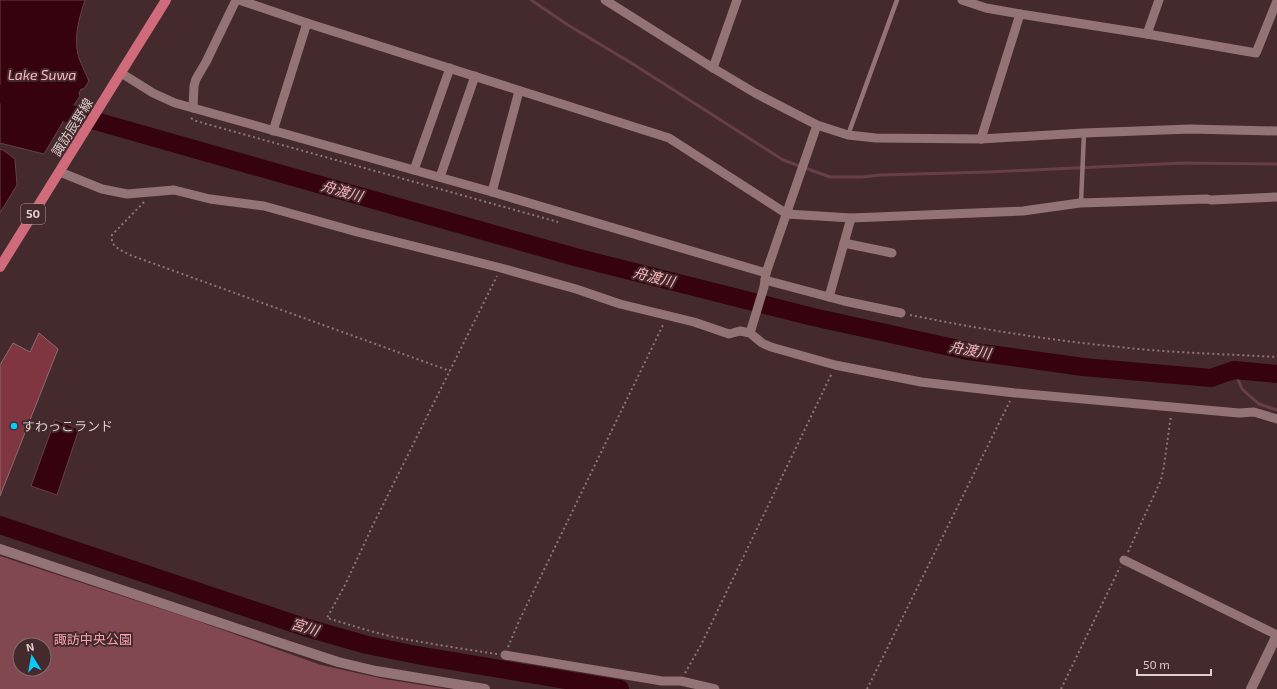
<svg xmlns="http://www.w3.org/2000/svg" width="1277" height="689" viewBox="0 0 1277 689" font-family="'Exo 2','Noto Sans JP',sans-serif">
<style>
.green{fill:#81494f;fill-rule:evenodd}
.water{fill:#35020e;stroke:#683f48}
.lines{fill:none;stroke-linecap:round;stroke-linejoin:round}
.stream{stroke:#683f48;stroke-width:3}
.river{stroke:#35020e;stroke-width:18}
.building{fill:#7f3641;stroke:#8b6c6e}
.path{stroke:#8c7678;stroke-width:2;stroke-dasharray:2 3;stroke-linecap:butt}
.service{stroke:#937376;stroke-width:4.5}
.minor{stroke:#937376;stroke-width:9}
.tertiary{stroke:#937376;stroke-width:10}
.primary{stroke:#d06b7b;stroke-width:10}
.poi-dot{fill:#08cbf9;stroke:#442a2c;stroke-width:1.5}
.labels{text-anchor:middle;stroke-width:4;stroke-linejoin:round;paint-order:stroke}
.shield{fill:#442a2c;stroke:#b09d9e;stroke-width:1}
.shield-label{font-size:12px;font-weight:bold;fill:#dfcecf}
.street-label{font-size:13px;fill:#dfcecf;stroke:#442a2c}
.poi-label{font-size:13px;fill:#dfcecf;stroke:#442a2c;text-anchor:start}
.park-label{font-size:13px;fill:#faa3ac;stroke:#442a2c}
.water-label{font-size:14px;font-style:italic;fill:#fcb8bf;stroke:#442a2c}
</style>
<rect width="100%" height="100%" fill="#442a2c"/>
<path class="green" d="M0,556L189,618L321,665L384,679L447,689H0ZM20,645H44V669H20Z"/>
<g class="water">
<path d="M0,0H85C79,18 73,39 79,58C82,66 86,74 89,81L84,89H81L79,93L80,96L67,115H64L62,118L63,122L44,154L0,143Z"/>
<path d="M0,149L3,150L15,159L17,185L0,213Z"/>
<path d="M55,420L79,429L57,495L31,486Z"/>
</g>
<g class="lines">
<g class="stream">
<path d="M531,0L568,25L633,64L783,160L830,177H861L881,175L988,172L1184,163L1277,164"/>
<path d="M1234,370L1242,389L1259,404L1277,410"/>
</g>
<g class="river">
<path d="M0,94L575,257L813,317L968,351L1083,367L1211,378L1234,370L1277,374"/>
<path d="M0,525L304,627L367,645L422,656L620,689"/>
</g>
</g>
<path class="building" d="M39,333L58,349L0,496V365L13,343L30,352Z"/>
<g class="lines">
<g class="path">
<path d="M191,118L196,121L558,222"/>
<path d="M144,202L112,235C110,247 121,250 130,255L450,371"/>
<path d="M910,315C979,329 1049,340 1119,347C1172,353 1225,354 1277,357"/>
<path d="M1128,552L1161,480L1164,466L1171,415"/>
<path d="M508,647L520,619L664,323"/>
<path d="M497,654C464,649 431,644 399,638C374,633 351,625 327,618L346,583L372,527L497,276"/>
<path d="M685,673L701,645L832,373"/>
<path d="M867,689L1010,401"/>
<path d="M1061,689L1120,567"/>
</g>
<g class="service">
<path d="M848,135L897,0"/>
<path d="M1081,203L1084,133"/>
</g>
<g class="minor">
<path d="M239,0L307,23L669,138L787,214L851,218L1023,211L1080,203L1207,199L1211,200L1277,197"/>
<path d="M605,0L713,68L755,93L817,125L848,135L876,138L981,139L1084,133L1190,129L1277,131"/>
<path d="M962,0L986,8L1020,14L1147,34"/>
<path d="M1159,0L1147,34L1256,53L1277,1"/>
<path d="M713,68L737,0"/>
<path d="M121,73L153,93L175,103L193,108L194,86L196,79L206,62L236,0"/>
<path d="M193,108L492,192L766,273"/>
<path d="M273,131L307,23"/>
<path d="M981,139L1020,14"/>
<path d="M414,170L450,68"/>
<path d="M60,172L102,189L127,194L174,190L210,199L264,206L357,232L501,268L576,289L620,304L694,322L729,334L740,331L750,333L762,343L771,347L835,365L921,382L1015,393L1239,413L1254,412L1277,419"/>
<path d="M440,177L475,76"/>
<path d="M492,192L519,91"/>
<path d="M844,243L892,253"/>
<path d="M765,280L844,301L901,313"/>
<path d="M829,297L851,218"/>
<path d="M750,333L764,287L766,273L817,125"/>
<path d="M1124,560L1277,635"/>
<path d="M505,655L662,681H681L715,689"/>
</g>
<g class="tertiary">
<path d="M0,549L274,641L338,662L376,671L485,689"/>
<path d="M1251,689L1277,635"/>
</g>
<path class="primary" d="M0,267L166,0"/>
</g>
<circle class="poi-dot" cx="14" cy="426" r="4"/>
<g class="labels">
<rect class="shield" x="21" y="204" width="24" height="20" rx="3"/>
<g class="shield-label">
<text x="33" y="218">50</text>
</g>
<g class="street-label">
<text transform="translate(72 127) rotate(-58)" y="5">諏訪辰野線</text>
</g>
<g class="poi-label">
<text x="22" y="431">すわっこランド</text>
</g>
<g class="park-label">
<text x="93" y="644">諏訪中央公園</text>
</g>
<g class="water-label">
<text x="42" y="80">Lake Suwa</text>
<text transform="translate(342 191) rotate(16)" y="5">舟渡川</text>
<text transform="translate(654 277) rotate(14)" y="5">舟渡川</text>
<text transform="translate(970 350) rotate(10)" y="5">舟渡川</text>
<text transform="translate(305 627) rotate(17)" y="5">宮川</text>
</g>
</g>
<g transform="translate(32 657) rotate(349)"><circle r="19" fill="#442a2c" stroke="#826c6d"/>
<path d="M0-3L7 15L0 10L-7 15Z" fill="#08cbf9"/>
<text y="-6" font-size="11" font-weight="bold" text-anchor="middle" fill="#dfcecf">N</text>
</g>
<path d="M1137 669v6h74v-6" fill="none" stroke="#dfcecf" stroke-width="2"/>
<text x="1143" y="669" font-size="12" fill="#dfcecf" stroke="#442a2c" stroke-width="3" paint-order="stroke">50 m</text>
</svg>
